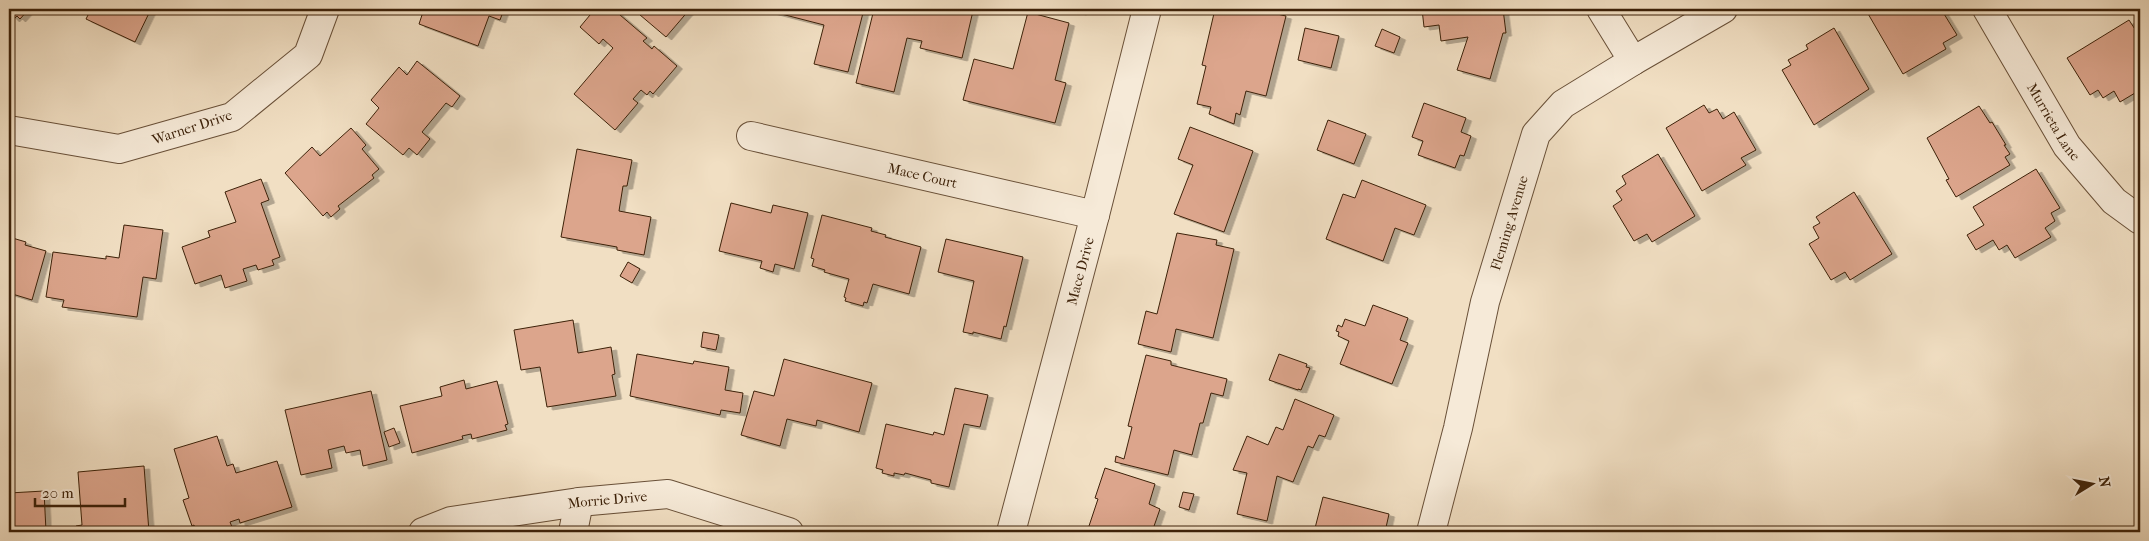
<svg xmlns="http://www.w3.org/2000/svg" width="2149" height="541" viewBox="0 0 2149 541" font-family="'IM FELL French Canon',serif">
<style>
.building{fill:#dca58c;stroke:#3c2109;filter:url(#shadow)}
.lines{fill:none;stroke-linecap:round;stroke-linejoin:round}
.minor-casing{stroke:#695038;stroke-width:30}
.minor{stroke:#f6ead8;stroke-width:28}
.labels{text-anchor:middle;stroke-width:4;stroke-linejoin:round;paint-order:stroke}
.street-label{font-size:14px;fill:#3c2109;stroke:#f6ead8}
</style>
<defs>
<filter id="shadow"><feDropShadow dx="5.5" dy="3" stdDeviation="0" flood-color="#0004"/></filter>
</defs>
<rect width="100%" height="100%" fill="#f1dfc3"/>
<filter id="stains"><feTurbulence type="fractalNoise" baseFrequency=".004" numOctaves="4"/><feColorMatrix values="0 0 0 0 .2 0 0 0 0 .09 0 0 0 0 .02 0 0 0 .5 -.17"/></filter>
<radialGradient id="worn" r=".72"><stop offset=".6" stop-color="#630" stop-opacity="0"/><stop offset="1" stop-color="#630" stop-opacity=".3"/></radialGradient>
<g class="building">
<path d="M9,9H29L20,19L17,16L14,19L9,14Z"/>
<path d="M91,9H151L135,42L86,19Z"/>
<path d="M424,9H504L500,20L489,16L478,46L419,24Z"/>
<path d="M595,9H613L647,38L643,41L652,49L654,46L677,66L653,94L650,91L647,95L641,90L633,99L638,103L615,130L574,94L613,48L603,39L599,44L580,27Z"/>
<path d="M633,9H690L666,37Z"/>
<path d="M762,9H864L848,72L814,64L824,25Z"/>
<path d="M874,9H962L973,11L962,58L920,48L922,41L907,38L894,92L856,83Z"/>
<path d="M1068,9H1082L1081,12Z"/>
<path d="M1215,9H1255L1286,16L1266,96L1246,91L1240,115L1236,113L1234,124L1209,114L1211,107L1197,104L1206,66L1202,65Z"/>
<path d="M1422,9H1503L1506,33H1503L1490,79L1457,70L1468,37L1441,41L1439,25L1424,27Z"/>
<path d="M1873,9H1941L1957,35L1943,43L1946,49L1903,74L1867,12Z"/>
<path d="M1028,12L1069,23L1055,80L1066,83L1055,123L963,100L974,59L1013,69Z"/>
<path d="M2129,20L2140,37V90L2120,102L2114,91L2103,98L2098,90L2090,95L2067,58Z"/>
<path d="M1305,28L1339,36L1331,68L1298,60Z"/>
<path d="M1834,28L1869,89L1814,125L1782,70L1791,65L1788,60L1808,49L1806,45Z"/>
<path d="M1382,29L1400,37L1394,53L1375,46Z"/>
<path d="M417,61L460,96L452,107L446,103L422,132L430,139L417,155L409,148L403,155L366,124L379,108L371,100L399,67L407,75Z"/>
<path d="M1424,103L1466,118L1461,132L1471,136L1464,156L1460,155L1455,168L1418,155L1423,141L1412,137Z"/>
<path d="M1704,105L1709,113L1717,109L1723,119L1734,112L1756,150L1741,158L1746,165L1702,191L1666,128Z"/>
<path d="M1979,106L1990,123L1992,122L2006,145H2004L2010,154L2005,157L2010,165L1956,197L1946,180L1949,179L1927,138Z"/>
<path d="M1328,120L1366,134L1354,164L1317,150Z"/>
<path d="M1190,127L1253,151L1224,232L1174,214L1193,165L1178,159Z"/>
<path d="M351,128L366,145L362,149L379,169L372,175L374,178L338,206L340,209L331,217L327,212L323,216L285,173L312,147L320,156Z"/>
<path d="M577,149L632,160L627,186H623L619,211L651,217L644,255L617,250V247L561,237Z"/>
<path d="M1658,154L1695,216L1652,242L1647,234L1634,241L1613,206L1622,200L1616,191L1626,184L1622,176Z"/>
<path d="M2036,169L2060,208L2051,213L2055,221L2045,228L2051,237L2015,258L2007,245L1999,250L1993,240L1976,250L1967,235L1984,225L1973,207Z"/>
<path d="M261,179L269,200L261,203L280,257L272,260L274,265L258,270L256,265L243,269L247,281L225,288L221,275L195,284L182,247L210,237L208,231L236,222L225,192Z"/>
<path d="M1362,180L1426,205L1414,235L1395,228L1383,261L1326,239L1343,194L1355,198Z"/>
<path d="M1854,192L1892,254L1850,280L1845,272L1831,280L1809,244L1819,238L1813,227L1820,223L1816,217Z"/>
<path d="M731,203L771,213L773,205L808,213L794,269L775,264L773,272L760,268L762,261L719,251Z"/>
<path d="M822,215L872,228L871,231L886,235L885,237L921,247L909,294L873,284L867,303L864,302L863,306L845,301L846,298L844,297L849,279L824,272L825,270L812,266L814,259L811,258Z"/>
<path d="M124,225L163,230L156,279L143,277L137,317L62,307L64,300L46,297L53,252L106,259V256L119,258Z"/>
<path d="M1177,233L1217,240L1216,245L1234,249L1213,338L1176,329L1171,352L1138,344L1146,311L1157,314Z"/>
<path d="M9,237L26,242L25,245L46,251L32,300L9,293Z"/>
<path d="M946,239L1023,257L1006,327L1004,326L1001,339L973,332V334L963,332L974,281L938,272Z"/>
<path d="M628,262L640,269L632,283L620,276Z"/>
<path d="M1373,305L1408,318L1400,340L1408,343L1392,384L1340,364L1349,341L1338,336L1339,332L1336,331L1338,325L1342,327L1345,319L1365,326Z"/>
<path d="M573,320L578,353L611,347L615,374L612,375L616,396L547,407L540,367L521,370L514,330Z"/>
<path d="M703,332L719,335L716,350L701,347Z"/>
<path d="M637,354L693,364L694,361L729,367L725,390L743,393L740,413L721,410L720,415L630,396Z"/>
<path d="M1279,354L1307,364L1306,367L1310,368L1301,390L1298,389V390L1269,380Z"/>
<path d="M1146,355L1171,361V365L1227,379L1223,396L1211,393L1203,423H1200L1192,455L1174,450L1168,475L1115,462L1116,456L1124,459L1132,427L1128,426Z"/>
<path d="M784,359L872,383L859,432L817,420L816,426L787,419L780,446L741,435L754,391L774,396Z"/>
<path d="M464,380L466,389L497,381L508,424L505,425L507,430L472,439L471,434L462,436L463,439L412,453L400,406L442,396L440,387Z"/>
<path d="M955,388L988,395L980,427L964,424L949,487L931,483V480L905,473L904,475L894,473V476L882,473L883,470L876,468L886,424L933,435L934,432L944,435Z"/>
<path d="M371,391L387,460L363,466L360,450L346,453L344,446L328,450L332,468L301,475L285,410Z"/>
<path d="M1295,399L1334,415L1325,437L1319,435L1313,448L1308,446L1293,482L1277,476L1267,521L1237,514L1247,473L1233,470L1247,436L1268,445L1276,427L1283,430Z"/>
<path d="M394,428L400,443L389,447L384,432Z"/>
<path d="M217,436L227,466L233,464L236,473L277,461L292,507L240,523L239,519L230,522L232,527L213,532H196L194,525L192,526L183,500L189,498L174,449Z"/>
<path d="M144,466L149,532H76V526L82,525L78,472Z"/>
<path d="M1105,468L1155,484L1149,504L1160,509L1152,532H1087L1098,499L1095,498Z"/>
<path d="M44,491L46,531L9,532V493Z"/>
<path d="M1183,492L1194,494L1189,510L1179,507Z"/>
<path d="M1323,497L1389,514L1385,532H1314Z"/>
</g>
<g class="lines">
<defs>
<g id="minor">
<path d="M1601,9L1633,61"/>
<path id="s1" d="M1987,9L2067,146L2114,201L2140,220"/>
<path d="M9,130L119,149L232,117L308,55L325,9"/>
<path id="s2" d="M751,136L1095,215"/>
<path id="s3" d="M423,532L451,521L579,502L668,494L789,532"/>
<path d="M573,532L579,502"/>
<path id="s4" d="M1011,532L1095,215L1147,9"/>
<path id="s5" d="M1431,532L1458,428L1485,302L1536,134L1563,104L1633,61L1723,9"/>
</g>
</defs>
<use href="#minor" class="minor-casing"/>
<use href="#minor" class="minor"/>
</g>
<g class="labels">
<g class="street-label">
<text dy="5" stroke="none"><textPath href="#s1" startOffset="131">Murrieta Lane</textPath></text>
<text transform="translate(192 127) rotate(-18)" y="5">Warner Drive</text>
<text dy="5" stroke="none"><textPath href="#s2" startOffset="176">Mace Court</textPath></text>
<text dy="5" stroke="none"><textPath href="#s5" startOffset="319">Fleming Avenue</textPath></text>
<text dy="5" stroke="none"><textPath href="#s4" startOffset="270">Mace Drive</textPath></text>
<text dy="5" stroke="none"><textPath href="#s3" startOffset="188">Morrie Drive</textPath></text>
</g>
</g>
<rect width="2149" height="541" fill="none" stroke="#f1dfc3" stroke-width="30"/>
<rect x="10" y="10" width="2129" height="521" fill="none" stroke="#3c2109" stroke-width="2.5"/>
<rect x="15" y="15" width="2119" height="511" fill="none" stroke="#3c2109"/>
<g transform="translate(2092 484) rotate(80)" stroke="#f6ead8" stroke-width="4" paint-order="stroke">
<path d="M0-4L9 19L0 12L-9 19Z" fill="#3c2109"/>
<text y="-8" font-size="14" font-weight="bold" text-anchor="middle" fill="#3c2109">N</text>
</g>
<path d="M35 498v8h90v-8" fill="none" stroke="#3c2109" stroke-width="2.5"/>
<text x="42" y="498" font-size="15" fill="#3c2109" stroke="#f6ead8" stroke-width="4" paint-order="stroke">20 m</text>
<rect width="100%" height="100%" filter="url(#stains)"/>
<rect width="100%" height="100%" fill="url(#worn)"/>
</svg>
